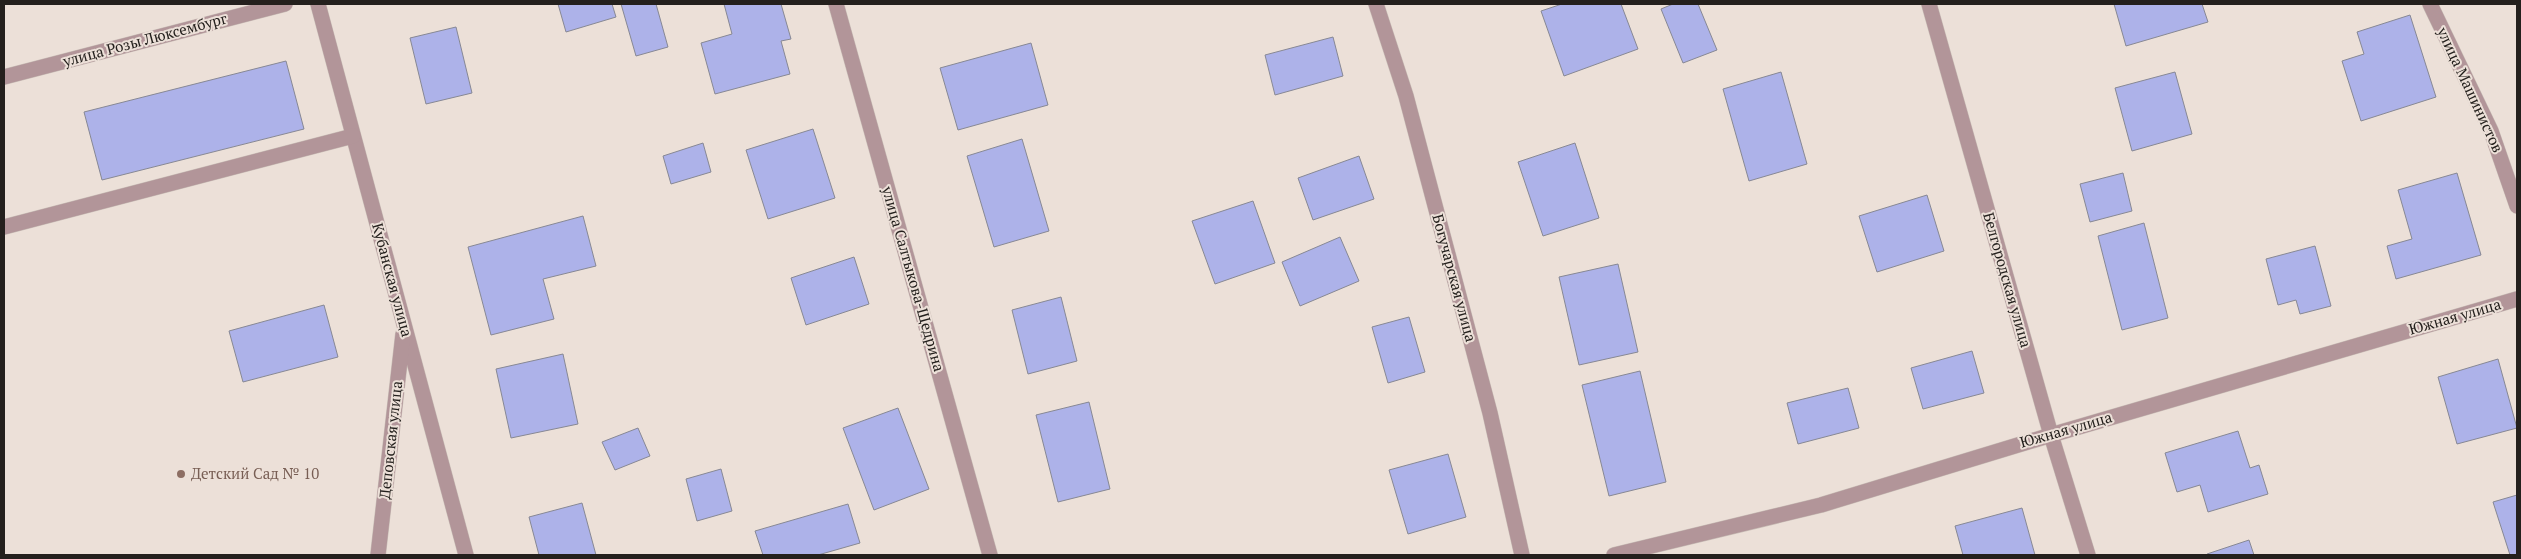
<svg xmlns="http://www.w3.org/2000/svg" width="2521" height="559" viewBox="0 0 2521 559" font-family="'PT Serif',serif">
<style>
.building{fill:#adb2e9;stroke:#878894}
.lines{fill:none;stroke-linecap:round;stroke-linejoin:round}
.minor-casing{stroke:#c8bdb6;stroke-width:16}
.minor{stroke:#b29599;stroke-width:15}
.education-dot{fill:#8d6e63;stroke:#ece0d8;stroke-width:2}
.labels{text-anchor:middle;stroke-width:4;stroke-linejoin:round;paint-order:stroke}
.street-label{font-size:15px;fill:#24201d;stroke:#ece0d8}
.education-label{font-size:15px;fill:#785e54;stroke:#ece0d8;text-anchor:start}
</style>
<rect width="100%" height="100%" fill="#ece0d8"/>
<g class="building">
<path d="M558,4H612L616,17L566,32Z"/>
<path d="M621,4H656L668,47L636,56Z"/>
<path d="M724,4H781L791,39L781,41L790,74L715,94L701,43L732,34Z"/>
<path d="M1562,4H1621L1638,49L1564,76L1541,11Z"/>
<path d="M1673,4H1698L1717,50L1683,63L1661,9Z"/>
<path d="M2114,4H2202L2208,22L2126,46Z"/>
<path d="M2410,15L2436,97L2361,121L2342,61L2364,54L2357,32Z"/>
<path d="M456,27L472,93L426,104L410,38Z"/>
<path d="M1333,37L1343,76L1275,95L1265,55Z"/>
<path d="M1031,43L1048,105L958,130L940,68Z"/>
<path d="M286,61L304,129L102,180L84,112Z"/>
<path d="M1781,72L1807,164L1749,181L1723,89Z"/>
<path d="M2175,72L2192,134L2132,151L2115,88Z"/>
<path d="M813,129L835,198L768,219L746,150Z"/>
<path d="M1022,139L1049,231L994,247L967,156Z"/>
<path d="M703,143L711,172L671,184L663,156Z"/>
<path d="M1575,143L1599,218L1543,236L1518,162Z"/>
<path d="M1359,156L1374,199L1313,220L1298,178Z"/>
<path d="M2123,173L2132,211L2090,222L2080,184Z"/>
<path d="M2457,173L2481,255L2396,279L2387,246L2412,239L2398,190Z"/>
<path d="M1927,195L1944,251L1877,272L1859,216Z"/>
<path d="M1253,201L1275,263L1215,284L1192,221Z"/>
<path d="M583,216L596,266L543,279L554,319L491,335L468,247Z"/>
<path d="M2144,223L2168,318L2122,330L2098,236Z"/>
<path d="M1340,237L1359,281L1300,306L1282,262Z"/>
<path d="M2315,246L2331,306L2300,314L2296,300L2278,305L2266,259Z"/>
<path d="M854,257L869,304L806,325L791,278Z"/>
<path d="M1618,264L1638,352L1579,365L1559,277Z"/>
<path d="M1061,297L1077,361L1028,374L1012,310Z"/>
<path d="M324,305L338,357L243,382L229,331Z"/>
<path d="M1409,317L1425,372L1388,383L1372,327Z"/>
<path d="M1972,351L1984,393L1923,409L1911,368Z"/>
<path d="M563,354L578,424L511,438L496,369Z"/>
<path d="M2498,359L2517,428L2457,444L2438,377Z"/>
<path d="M1640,371L1666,482L1609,496L1582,385Z"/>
<path d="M1848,388L1859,428L1798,444L1787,403Z"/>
<path d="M1089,402L1110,489L1058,502L1036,415Z"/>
<path d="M898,408L929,489L874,510L843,428Z"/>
<path d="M638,428L650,456L615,470L602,442Z"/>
<path d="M2238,431L2250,468L2259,465L2268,494L2208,512L2200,485L2177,492L2165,453Z"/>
<path d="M1448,454L1466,517L1408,534L1389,470Z"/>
<path d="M721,469L732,511L697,521L686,479Z"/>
<path d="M2517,495V555H2510L2493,502Z"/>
<path d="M582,503L596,555H539L529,517Z"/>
<path d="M848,504L860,543L818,555H763L755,531Z"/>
<path d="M2022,508L2035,555H1963L1955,526Z"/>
<path d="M2249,540L2254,555H2207V554Z"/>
</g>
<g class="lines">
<defs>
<g id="minor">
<path d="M318,4L466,555"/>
<path d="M836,4L990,555"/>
<path d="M1376,4L1406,96L1490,413L1522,555"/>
<path d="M1929,4L2051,435L2088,555"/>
<path d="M2430,4L2491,131L2517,206"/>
<path d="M4,77L285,4"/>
<path d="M4,227L353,136"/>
<path d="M378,555L403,334"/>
<path d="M1614,555L1821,505L2051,435L2517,299"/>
</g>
</defs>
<use href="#minor" class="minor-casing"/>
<use href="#minor" class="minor"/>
</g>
<circle class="education-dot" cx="181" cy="474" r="5"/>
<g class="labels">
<g class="street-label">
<text transform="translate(145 40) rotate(-15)" y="5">улица Розы Люксембург</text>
<text transform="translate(2470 90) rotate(65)" y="5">улица Машинистов</text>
<text transform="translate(1454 278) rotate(75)" y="5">Богучарская улица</text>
<text transform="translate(913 279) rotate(74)" y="5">улица Салтыкова-Щедрина</text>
<text transform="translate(392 280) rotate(75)" y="5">Кубанская улица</text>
<text transform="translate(2007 280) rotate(74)" y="5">Белгородская улица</text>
<text transform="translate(2455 317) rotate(-16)" y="5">Южная улица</text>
<text transform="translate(2066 430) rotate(-16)" y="5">Южная улица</text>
<text transform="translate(391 440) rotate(-84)" y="5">Деповская улица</text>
</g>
<g class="education-label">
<text x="191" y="479">Детский Сад № 10</text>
</g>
</g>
<rect width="2521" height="559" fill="none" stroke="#24201d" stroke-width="10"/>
</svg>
